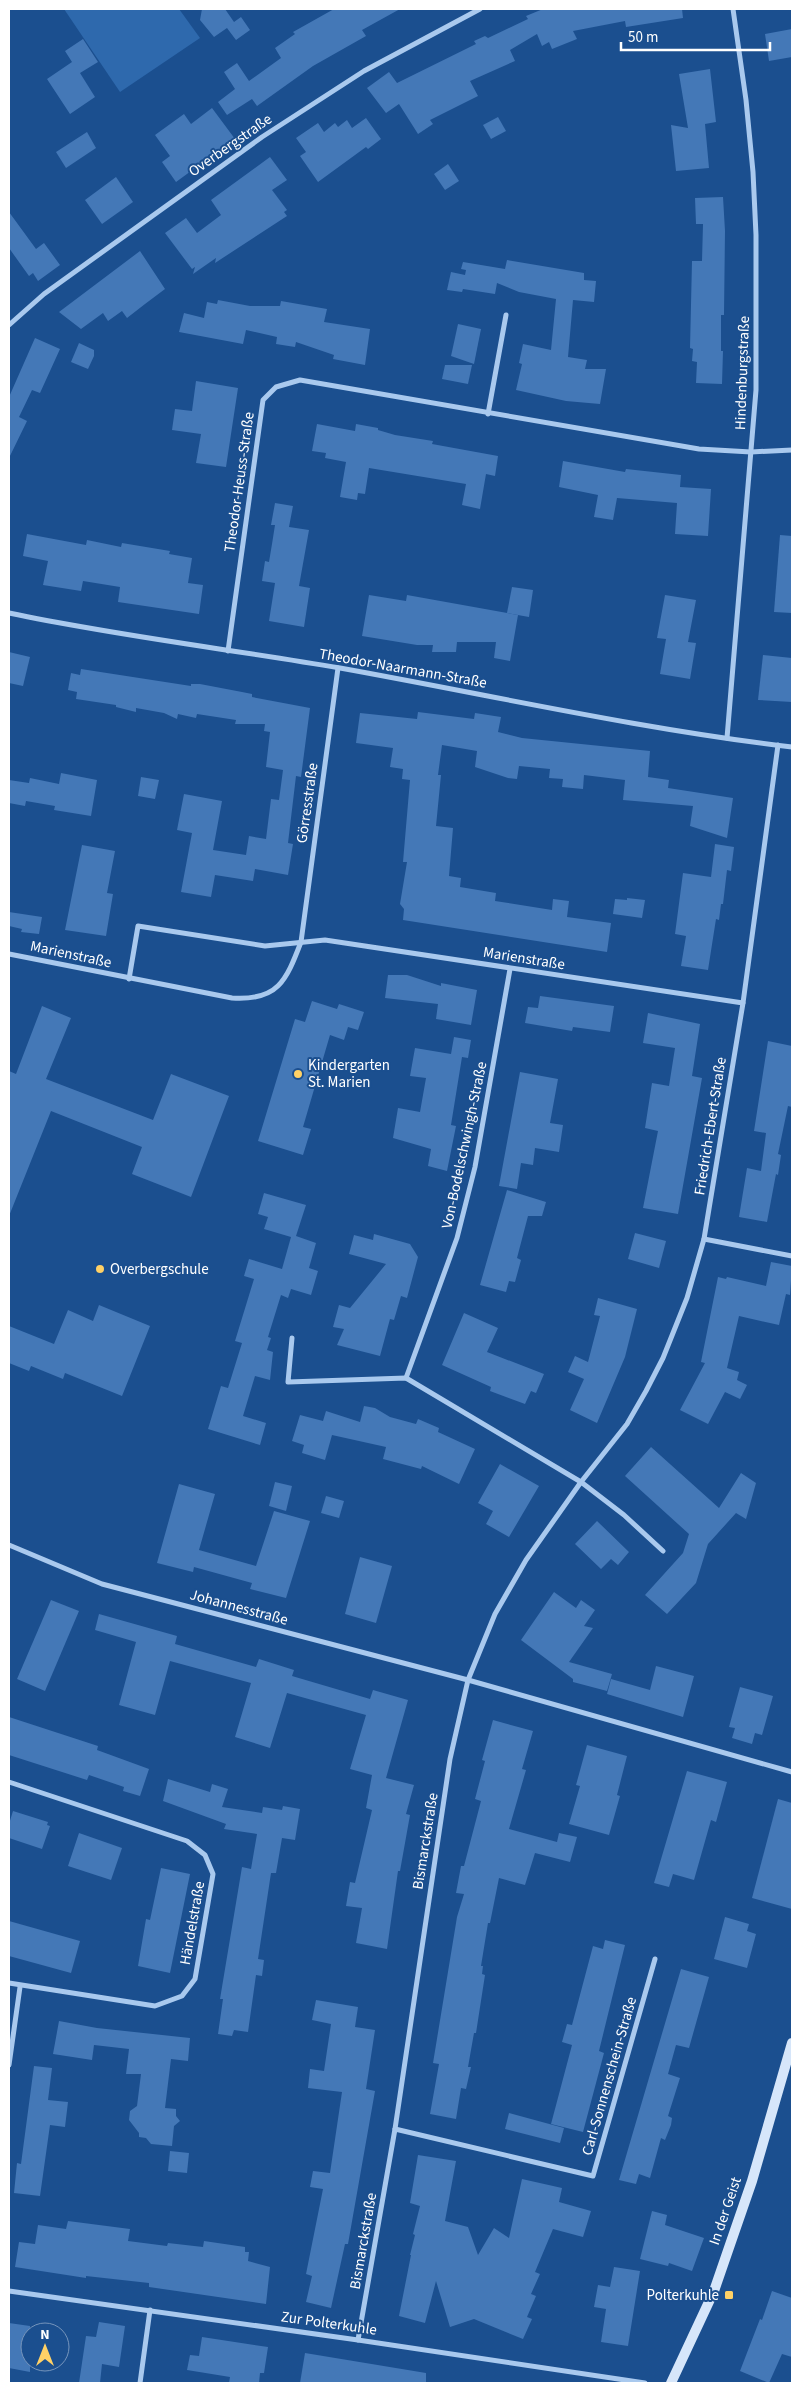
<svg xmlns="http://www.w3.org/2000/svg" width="801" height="2392" viewBox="0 0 801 2392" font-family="'Source Sans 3',sans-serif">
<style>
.green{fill:#2e69ad}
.building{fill:#4478b7}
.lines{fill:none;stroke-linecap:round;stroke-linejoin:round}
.minor{stroke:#a9c9ee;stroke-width:5}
.secondary{stroke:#d6e6fa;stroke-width:10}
.poi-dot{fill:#ffd166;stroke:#1b4f8f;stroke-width:2}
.labels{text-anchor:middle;stroke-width:4;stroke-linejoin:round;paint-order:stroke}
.street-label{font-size:15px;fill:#fff;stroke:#1b4f8f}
.poi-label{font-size:15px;fill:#fff;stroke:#1b4f8f;text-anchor:start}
</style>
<rect width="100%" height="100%" fill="#1b4f8f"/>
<path class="green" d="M64,9H179L200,38L120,92Z"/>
<g class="building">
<path d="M202,9H225L234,22L241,17L250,30L236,40L227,28L214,37L200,20Z"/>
<path d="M334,9H400L362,30L366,36L313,66L257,106L252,99L227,115L218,102L235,89L224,72L237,63L249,81L281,58L275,48L295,34L293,32Z"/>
<path d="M543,9H682L683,18L626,27L625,21L573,31L577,39L552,49L549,42L542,46L537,34L510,50L515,61L470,81L478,96L430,120L433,124L418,134L399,104L386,113L367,88L389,72L397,83L476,44L474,41L485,36L488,38L528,19L526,16Z"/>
<path d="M792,29V57L769,61L765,34Z"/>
<path d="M83,39L98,62L80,73L95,97L70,114L47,79L72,62L65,51Z"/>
<path d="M710,69L716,122L705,124L709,168L676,171L671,125L688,128L679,74Z"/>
<path d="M212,108L235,139L176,182L162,162L170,156L155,135L184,114L191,124Z"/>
<path d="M498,117L506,131L491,139L483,125Z"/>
<path d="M366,118L381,139L368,149L366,147L318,182L300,156L306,152L296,138L318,123L324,132L335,123L338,127L347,120L352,128Z"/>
<path d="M87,132L96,148L66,168L56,152Z"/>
<path d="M270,157L287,180L272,190L287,210L284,212L287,216L215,263L216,258L193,274L195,267L192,269L165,233L186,218L197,233L221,215L211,200Z"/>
<path d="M448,164L459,181L445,190L434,174Z"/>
<path d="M116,177L133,202L102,224L85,200Z"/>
<path d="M723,197L725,231L724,315H721V351H723L722,384L696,383L697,362L692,361L693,349L690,348L692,261H702L703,224H696L695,198Z"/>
<path d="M9,212L36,249L44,243L60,265L38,281L33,273L29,276L9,248Z"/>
<path d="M140,251L165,289L145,304L127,318L122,311L108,321L103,313L81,329L59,312Z"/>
<path d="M507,260L584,273V280L596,281L594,302L573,300L568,357L587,360L585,369H606L600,404L566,401L516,390L522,364L519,363L523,344L551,350L556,299L519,292L497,283L495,294L463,289L462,292L447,290L451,272L465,275L466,270L461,269L463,262L505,269Z"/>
<path d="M218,300L250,306H280L281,301L327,309L324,322L370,329L365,365L333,359L334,355L296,342L295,347L276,344L277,337L246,330L243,344L179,332L184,313L204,318L207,302L217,304Z"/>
<path d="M458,324L481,329L474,364L451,356Z"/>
<path d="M35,338L60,349L40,393L32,390L19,417L27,421L9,458V397Z"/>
<path d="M79,343L94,350V356L88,369L71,362Z"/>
<path d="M445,365H472L468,384L442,379Z"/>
<path d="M196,381L238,388L226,467L196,463L201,434L172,430L175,409L192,411Z"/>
<path d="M317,424L355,431L356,424L378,428V430L395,435L433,441L432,444L498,456L495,476L486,474L480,509L462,505L466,484L369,468L365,494L358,493L357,500L340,497L346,462L325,458L326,453L312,451Z"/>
<path d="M563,461L625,472L626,469L681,475L680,487L711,489L708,536L675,534L677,503L617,498L613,520L594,517L598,495L559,487Z"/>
<path d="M275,503L293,506L289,527L309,530L299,586L310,588L304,627L269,621L275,583L262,581L265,561L269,562L272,544L275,525H271Z"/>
<path d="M27,534L86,545L87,540L121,547L122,543L170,551L169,554L192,558L188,583L203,585L199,614L118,602L120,587L83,581L81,591L43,585L48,561L23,556Z"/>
<path d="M780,535L792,536V613L774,612Z"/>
<path d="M512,587L533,590L529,617L507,613Z"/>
<path d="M369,595L406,601L407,595L518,615L510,661L494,658L496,642H457L456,652H432L433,645H417L362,636Z"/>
<path d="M665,595L696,600L688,642L696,643L690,679L660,674L666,639L657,638Z"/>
<path d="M9,652L30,657L23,686L9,683Z"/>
<path d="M763,655L792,658V702L758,700Z"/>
<path d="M81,669L191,686V684H200L242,692L252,694V697L310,708L301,777L296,776L288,843L293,844L288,875L255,869L253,881L215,875L211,897L181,892L192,833L177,830L184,794L222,801L213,850L246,855L249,836L266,839L271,799L279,800L283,770L266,767L270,732L264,731L265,724H235L236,720L197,714L196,718L178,714L177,719L164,713L136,708V712L116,707V705L76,699L77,692L68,690L71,673L80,675Z"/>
<path d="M418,712L474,719L475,713L501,717L498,732L522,738L650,751L648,777L669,780L668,788L733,798L727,838L690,826L693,806L623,800L625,780L584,775L583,789L562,787L563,779L549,778L550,769L519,766L517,779L508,778L475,767L477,751L442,745L438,775H441L436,826L453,828L449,876L461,878L460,887L496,893L495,901L552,910L553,899L569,901L567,917L611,923L607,952L403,920L404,909L400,904L407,862H403L410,780L402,779L403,769L390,767L393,748L356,743L360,713L417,719Z"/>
<path d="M61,773L97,780L91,816L54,810L55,806L26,801L25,806L9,803V780L29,783L30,778L59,784Z"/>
<path d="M141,777L159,780L155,799L138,796Z"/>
<path d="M715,844L734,847L731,871L727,870L723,904H721L719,920L716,919L708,970L681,966L686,936L675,934L683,873L711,877Z"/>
<path d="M82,845L115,851L107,893L113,894L106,936L65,930Z"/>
<path d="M627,898L645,900L642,918L613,914L615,899L627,900Z"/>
<path d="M9,912L42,917L39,934L21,932L22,929L9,926Z"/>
<path d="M388,975H407L441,986V983L477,990L471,1025L436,1019L438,1004L385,998Z"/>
<path d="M540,996L614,1006L610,1032L573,1027L572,1031L525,1023L528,1007L538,1008Z"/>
<path d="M312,1001L337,1009L339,1004L364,1012L358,1030L348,1027L344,1040L330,1035L303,1127L311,1129L303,1155L258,1141L295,1019L305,1022Z"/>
<path d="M42,1006L71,1018L46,1079L153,1120L171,1074L229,1096L191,1197L132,1174L142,1147L51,1111L9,1216V1071L16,1074Z"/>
<path d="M648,1013L700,1024L692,1076L702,1078L678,1214L643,1208L658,1131L645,1128L652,1083L669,1086L675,1048L643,1043Z"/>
<path d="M454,1037L471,1040L468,1058L462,1057L451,1125L456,1126L447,1171L428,1166L431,1149L393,1138L398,1108L420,1112L426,1078L410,1076L415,1048L451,1054Z"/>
<path d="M768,1041L792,1046V1107L788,1106L778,1154L781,1155L778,1175L776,1174L767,1222L739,1217L747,1168L761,1171L766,1133L754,1131Z"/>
<path d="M520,1072L558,1079L550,1123L563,1125L559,1152L535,1148L533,1165L521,1163L517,1189L499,1186Z"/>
<path d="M507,1190L546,1202L542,1216H528L517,1258L521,1260L515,1282L509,1281L506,1292L480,1285Z"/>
<path d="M264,1193L306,1205L296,1236L316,1243L309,1268L318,1271L311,1295L291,1289L288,1298L281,1295L268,1337L271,1338L267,1350L273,1352L270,1380L255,1376L243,1416L266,1423L260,1445L208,1429L221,1386L228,1388L242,1343L235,1341L254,1279L244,1276L249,1259L282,1269L291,1237L264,1229L268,1217L258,1214Z"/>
<path d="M635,1233L666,1241L659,1268L628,1259Z"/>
<path d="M374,1234L410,1244L418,1257L407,1298L401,1296L394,1320L390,1319L380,1356L337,1345L344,1329L333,1327L339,1305L350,1308L386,1264L349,1254L354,1235L373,1240Z"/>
<path d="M771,1262L792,1266L790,1295L786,1294L779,1325L739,1316L727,1368L739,1372L737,1380L747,1385L740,1399L725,1392L708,1424L680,1410L705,1363L701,1362L718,1277L726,1279L727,1277L766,1286Z"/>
<path d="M598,1298L637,1309L625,1357L597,1423L570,1410L584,1379L568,1372L575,1356L588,1362L600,1316L594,1315Z"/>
<path d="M99,1305L150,1326L122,1396L65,1373L63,1379L31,1366L29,1371L9,1363V1326L54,1344L68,1310L93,1321Z"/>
<path d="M464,1313L498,1328L487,1352L544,1374L536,1393L531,1391L525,1404L490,1391L491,1387L442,1365Z"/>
<path d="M364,1406L375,1408L390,1417L416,1424L418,1419L439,1428L438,1432L475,1449L459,1484L422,1466L421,1469L383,1459L386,1447L332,1435L325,1460L302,1453L304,1445L292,1441L300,1415L323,1421L326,1411L360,1422Z"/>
<path d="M651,1447L719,1508L741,1473L756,1483L746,1519L736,1513L708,1544L696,1583L667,1614L645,1595L683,1553L689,1534L625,1476Z"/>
<path d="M500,1464L539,1486L509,1537L486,1524L493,1511L478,1503Z"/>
<path d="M275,1482L292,1486L286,1511L269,1506Z"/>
<path d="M179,1484L215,1494L199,1550L256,1566L274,1511L310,1521L286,1598L250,1589L252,1583L194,1567L193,1572L157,1563Z"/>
<path d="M326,1496L344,1501L339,1518L321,1513Z"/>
<path d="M597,1521L629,1552L618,1565L611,1559L601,1569L575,1544Z"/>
<path d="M360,1557L392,1566L376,1623L345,1614Z"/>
<path d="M554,1592L576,1608L581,1600L595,1610L584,1626L593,1628L569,1662L612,1674L607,1691L573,1682V1679L521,1640Z"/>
<path d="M51,1600L79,1611L45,1691L17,1679Z"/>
<path d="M99,1614L177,1636L175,1644L256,1667L259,1659L294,1670L292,1676L370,1699L373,1690L408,1700L386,1778L414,1785L406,1814L410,1815L400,1871H398L387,1949L356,1943L362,1908L346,1906L350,1882L355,1883L372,1810L366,1808L372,1775L350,1769L366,1715L287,1693L270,1748L235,1737L251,1683L170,1661L155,1715L119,1705L136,1642L95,1630Z"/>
<path d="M656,1666L694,1676L683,1717L607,1694L611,1679L650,1690Z"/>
<path d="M740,1687L773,1696L762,1735L755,1733L752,1744L732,1738L735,1728L729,1727Z"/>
<path d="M9,1717L98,1746L97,1750L149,1769L140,1796L123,1791L124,1787L89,1775L87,1780L9,1755Z"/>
<path d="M493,1720L533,1731L522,1769L526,1770L509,1829L557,1842L559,1833L577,1837L570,1862L535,1853L525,1885L499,1878L490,1923H488L481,1966H483L482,1974L485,1975L476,2033H474L468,2067H471L466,2089L461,2088L456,2119L430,2114L439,2064L433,2063L457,1917L464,1894L456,1893L461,1866H464L481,1801L475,1799L485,1761L482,1760Z"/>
<path d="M587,1745L627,1756L617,1795L620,1796L609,1835L569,1824L580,1786L576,1785Z"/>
<path d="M687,1771L727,1782L716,1822L711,1820L694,1880L673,1874L669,1887L654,1883Z"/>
<path d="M168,1779L210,1792L212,1784L228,1789L222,1807L262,1813L263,1807L282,1810L283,1806L300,1809L295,1840L282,1838L276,1873H271L258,1959L264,1960L262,1976L256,1975L248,2032L234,2030L232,2036L218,2034L223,1999H220L242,1867L251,1869L257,1834L224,1829L226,1824L163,1801Z"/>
<path d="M778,1799L792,1803V1909L752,1898Z"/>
<path d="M13,1811L48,1822L47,1825L50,1826L42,1849L9,1838V1824Z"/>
<path d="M79,1833L122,1848L111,1880L68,1866Z"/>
<path d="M161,1868L190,1874L170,1973L138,1966L146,1919L150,1920Z"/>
<path d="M725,1917L749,1924L747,1931L756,1934L747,1968L714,1959Z"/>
<path d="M9,1921L80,1941L71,1973L9,1956Z"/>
<path d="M605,1940L625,1945L599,2051L604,2053L583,2132L551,2124L572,2045L562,2042L567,2024L572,2025L593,1946L603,1949Z"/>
<path d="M681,1969L709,1977L689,2048L676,2045L668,2074L680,2078L668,2116L672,2118L671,2125L665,2140L661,2138L650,2178L639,2174L636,2184L619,2180Z"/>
<path d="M316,2000L358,2007L355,2027L375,2030L366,2089L375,2091L348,2244H345L331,2308L306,2302L312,2276L306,2274L323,2189L310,2187L313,2171L330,2173L342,2092L308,2088L310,2069L324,2071L331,2024L312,2020Z"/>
<path d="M59,2021L97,2028L190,2038L188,2061L171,2059L165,2108L176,2109V2116L180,2121L174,2126L172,2146L151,2144L146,2138L139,2137V2133L129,2120L130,2111L137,2106L141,2074H126L129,2049L94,2045L92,2060L53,2054Z"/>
<path d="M34,2066L52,2068L48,2100L68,2102L65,2127L50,2125L40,2196L14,2193L17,2163L21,2164Z"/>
<path d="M509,2113L564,2128L560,2143L505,2129Z"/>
<path d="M170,2151L189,2153L187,2173L168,2171Z"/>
<path d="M418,2155L456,2161L445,2221L468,2227L478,2255L494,2228L509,2238L522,2179L562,2188L559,2202L591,2211L583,2237L553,2229L535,2272L540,2274L531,2294L536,2296L527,2317L532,2319L523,2339L474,2319L450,2327L436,2281L425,2323L399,2316L411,2255H410L415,2235L413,2234L420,2206L410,2203Z"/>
<path d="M652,2211L667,2215L665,2225L704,2238L692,2271L669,2263L668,2266L640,2259Z"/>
<path d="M68,2221L130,2229L128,2241L167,2246L168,2243L203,2247L204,2241L245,2247V2252H249L248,2261L270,2267L266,2304L149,2287V2283L86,2276V2278L15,2267L19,2242L35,2244L38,2225L66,2229Z"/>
<path d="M614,2267L640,2271L628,2346L601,2342L606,2309L594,2307L598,2285L610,2287Z"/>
<path d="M772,2291L792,2298V2357L782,2354L769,2383L740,2371L760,2319L762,2320Z"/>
<path d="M99,2322L125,2326L119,2367L102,2364L100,2383H79L86,2336L96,2337Z"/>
<path d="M9,2323L30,2326V2372L9,2368Z"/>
<path d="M202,2337L268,2347L264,2373H260L259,2383H229L230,2377L187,2370L190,2355L199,2356Z"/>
<path d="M305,2353L426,2373V2383H300Z"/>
</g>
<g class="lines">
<g class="minor">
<path d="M9,325L44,294L262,137L364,71L480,9"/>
<path d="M488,414L506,315"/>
<path d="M9,613C118,636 229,649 340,668C490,695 640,729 792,747"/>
<path d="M228,651L263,400L276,387L300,380L699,449L751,452L792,450"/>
<path d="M727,738L756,390V235L753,172L746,100L733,9"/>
<path d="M9,954L232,998C278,1001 286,981 301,942L338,668"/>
<path d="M129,979L138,926L265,946L325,940L743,1003"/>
<path d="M704,1239L792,1256"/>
<path d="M292,1338L288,1382L406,1378L581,1482L624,1515L663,1551"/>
<path d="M406,1378L457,1238L475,1167L510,969"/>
<path d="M9,1545L102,1584L468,1680L792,1772"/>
<path d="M9,1782L187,1841L205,1855L213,1874L195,1979L182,1996L155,2006L9,1983"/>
<path d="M9,2065L20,1987"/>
<path d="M395,2129L593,2176L655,1959"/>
<path d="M9,2291L358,2340L645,2383"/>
<path d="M358,2340L395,2129L450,1759L468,1680L495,1614L526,1560L581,1482L627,1424L646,1391L663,1358L687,1298L704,1239L743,1003L778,745"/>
<path d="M140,2383L150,2310"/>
</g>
<path class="secondary" d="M671,2383L714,2291L752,2181L792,2043"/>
</g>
<g class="poi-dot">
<circle cx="298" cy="1074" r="5"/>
<circle cx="100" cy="1269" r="5"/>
<rect x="724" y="2290" width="10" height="10" rx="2.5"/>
</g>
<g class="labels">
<g class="street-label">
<text transform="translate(230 145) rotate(-35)" y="5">Overbergstraße</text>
<text transform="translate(742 373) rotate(-88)" y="5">Hindenburgstraße</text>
<text transform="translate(239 482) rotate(-82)" y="5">Theodor-Heuss-Straße</text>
<text transform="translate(403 668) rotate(10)" y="5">Theodor-Naarmann-Straße</text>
<text transform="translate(307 803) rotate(-82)" y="5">Görresstraße</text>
<text transform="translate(71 954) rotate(12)" y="5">Marienstraße</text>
<text transform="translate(524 958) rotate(9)" y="5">Marienstraße</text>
<text transform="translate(710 1126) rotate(-81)" y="5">Friedrich-Ebert-Straße</text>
<text transform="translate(464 1145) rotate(-78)" y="5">Von-Bodelschwingh-Straße</text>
<text transform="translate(239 1607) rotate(15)" y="5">Johannesstraße</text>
<text transform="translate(425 1841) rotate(-81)" y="5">Bismarckstraße</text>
<text transform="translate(192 1923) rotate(-80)" y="5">Händelstraße</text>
<text transform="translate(609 2076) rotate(-74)" y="5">Carl-Sonnenschein-Straße</text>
<text transform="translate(725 2211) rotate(-71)" y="5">In der Geist</text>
<text transform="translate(363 2241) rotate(-80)" y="5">Bismarckstraße</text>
<text transform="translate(329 2323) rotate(8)" y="5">Zur Polterkuhle</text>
</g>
<g class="poi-label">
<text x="308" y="1070">Kindergarten<tspan x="308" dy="17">St. Marien</tspan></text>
<text x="110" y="1274">Overbergschule</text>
<text x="719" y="2300" text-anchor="end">Polterkuhle</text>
</g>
</g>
<rect width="801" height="2392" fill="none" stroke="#ffffff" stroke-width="20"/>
<g transform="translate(45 2347)"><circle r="24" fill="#1b4f8f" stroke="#7695bc"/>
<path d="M0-4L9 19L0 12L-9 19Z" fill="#ffd166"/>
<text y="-8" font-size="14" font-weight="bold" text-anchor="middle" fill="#ffffff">N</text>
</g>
<path d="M621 42v8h149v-8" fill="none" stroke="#ffffff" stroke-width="2.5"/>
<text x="628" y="42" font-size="15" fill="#ffffff" stroke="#1b4f8f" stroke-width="4" paint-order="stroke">50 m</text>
</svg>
